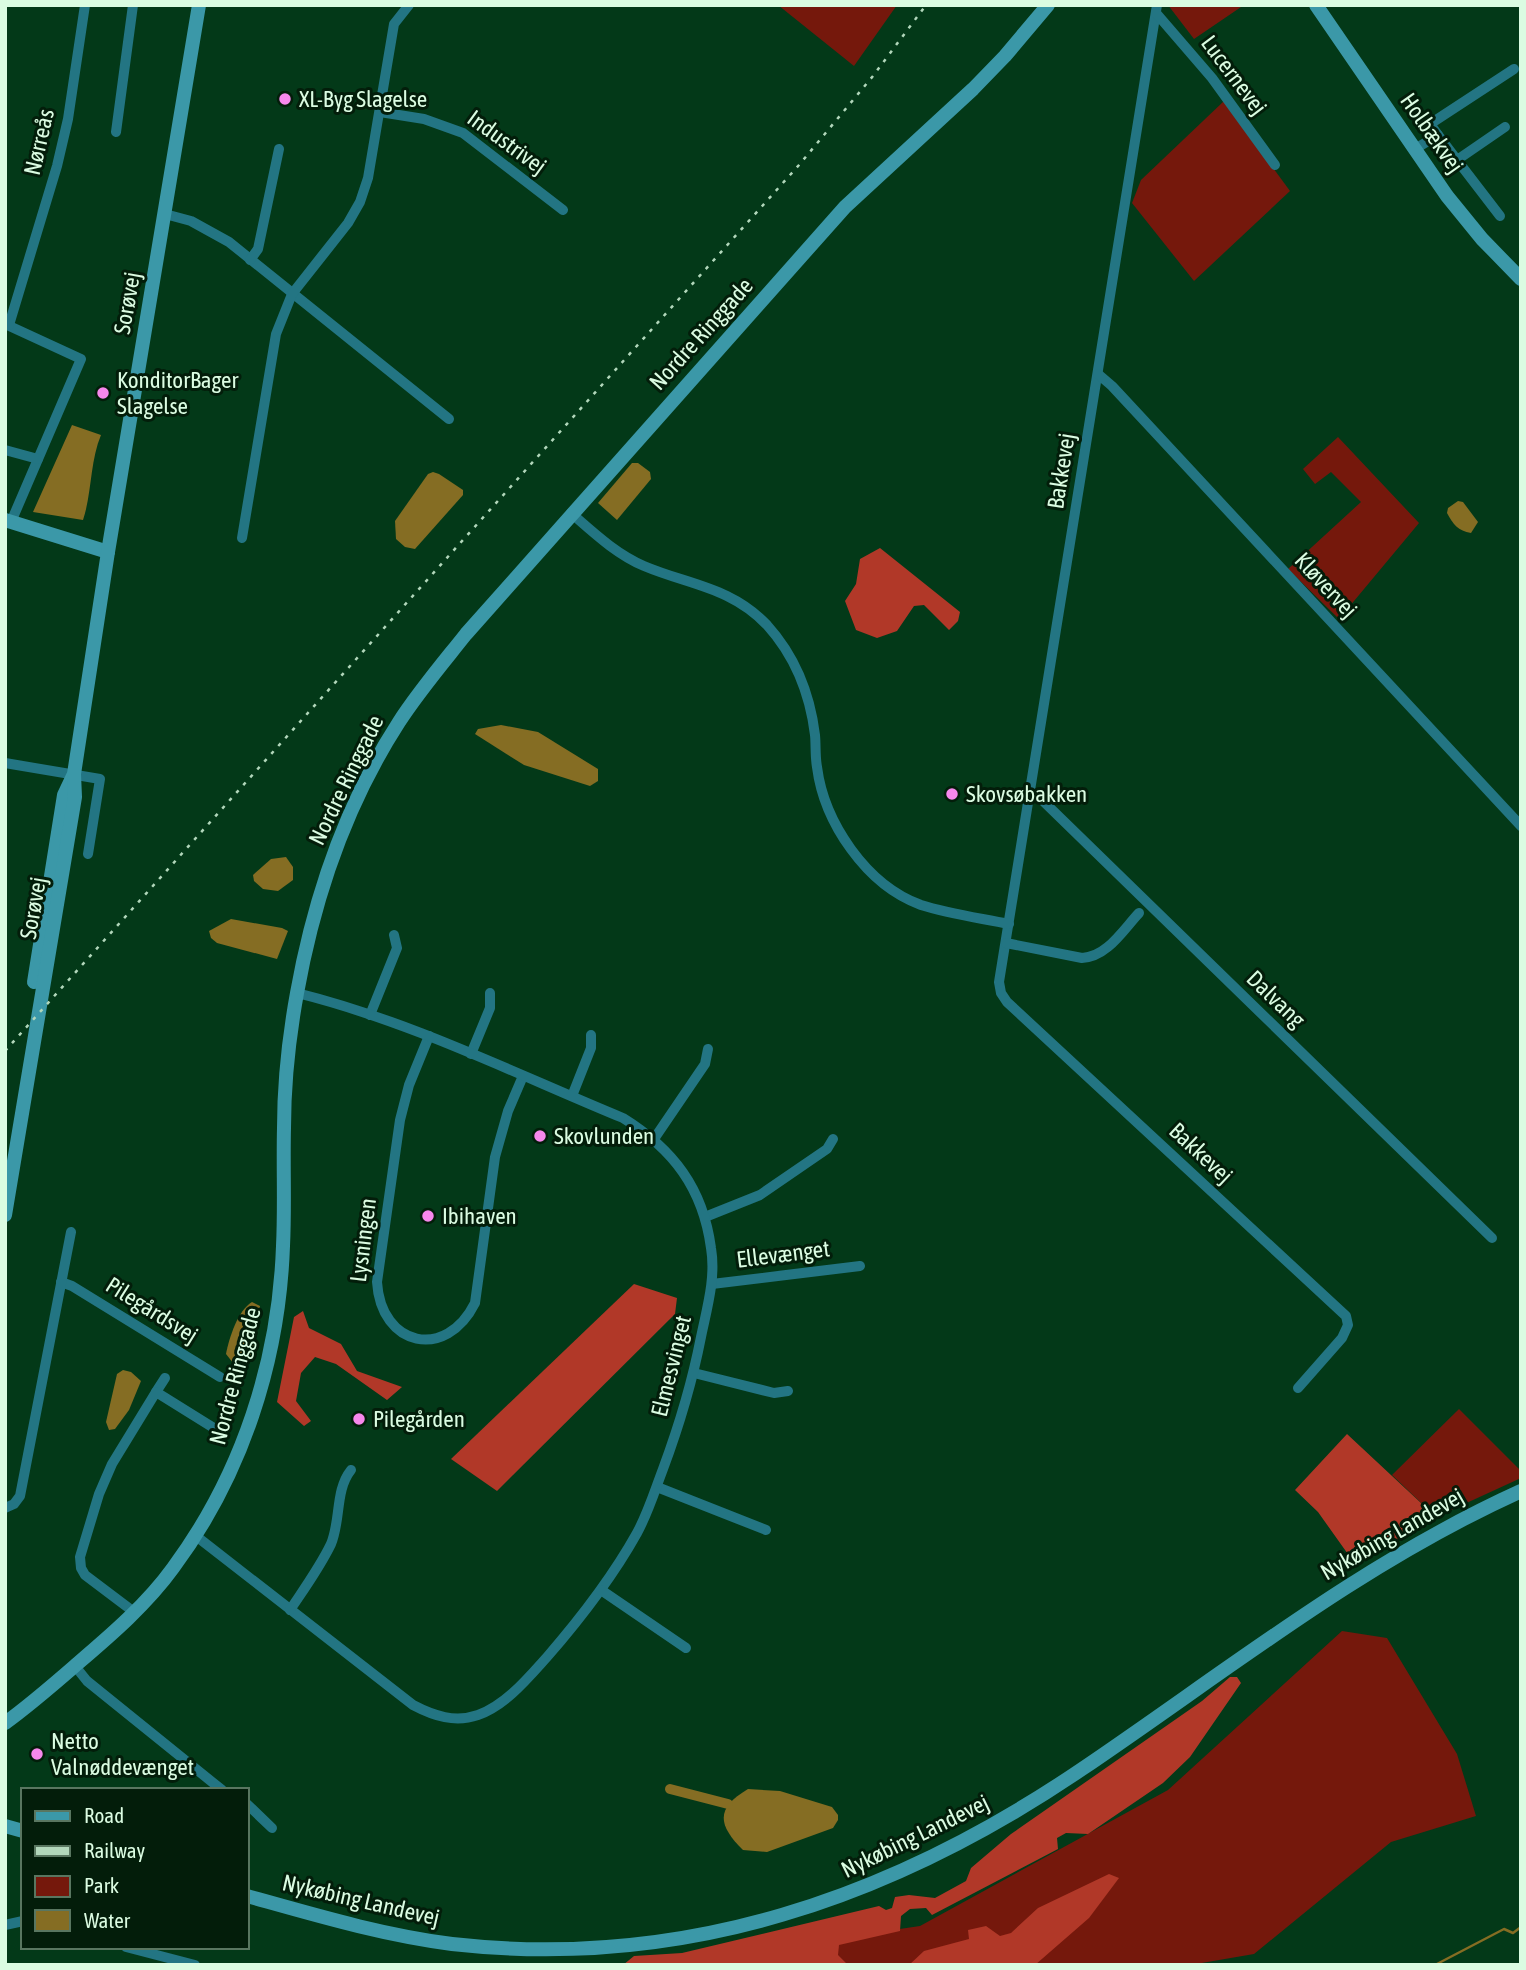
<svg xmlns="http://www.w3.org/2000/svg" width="1526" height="1970" viewBox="0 0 1526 1970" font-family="'Asap Condensed',sans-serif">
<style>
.green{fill:#75180c}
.forest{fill:#b13828}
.water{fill:#856d23}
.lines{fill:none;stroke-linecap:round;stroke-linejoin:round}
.stream{stroke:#856d23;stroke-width:2.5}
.canal{stroke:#856d23;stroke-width:10}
.street{stroke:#237583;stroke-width:10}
.secondary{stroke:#3b98a8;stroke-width:14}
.rail{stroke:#b2d7bb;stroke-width:2.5;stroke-dasharray:3.5 7;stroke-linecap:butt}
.poi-dot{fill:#f788ec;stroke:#031d0a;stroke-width:2.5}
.labels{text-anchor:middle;stroke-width:6;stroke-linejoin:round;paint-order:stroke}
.street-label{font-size:23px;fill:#dbfce2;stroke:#031d0a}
.poi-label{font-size:23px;fill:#dbfce2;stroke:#031d0a;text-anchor:start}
</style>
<rect width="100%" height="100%" fill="#033918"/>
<g class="green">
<path d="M778,5H897L854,66Z"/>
<path d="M1168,5H1244L1194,39Z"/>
<path d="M1224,101L1290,191L1194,281L1132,203L1141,180Z"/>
<path d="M1338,437L1419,523L1339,619L1288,569L1361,502L1331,472L1315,484L1303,469Z"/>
<path d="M1459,1409L1521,1471V1478L1436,1517L1392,1475Z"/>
<path d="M1342,1631L1387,1638L1457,1754L1476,1816L1391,1842L1254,1954L1190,1965H656L920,1926L1168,1790Z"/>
</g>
<g class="forest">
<path d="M880,548L960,612L958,621L949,630L924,605L914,606L897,631L877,638L856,630L845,601L856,584L860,559Z"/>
<path d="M634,1284L677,1298L675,1314L497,1491L451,1459Z"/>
<path d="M303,1311L309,1328L341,1344L357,1371L402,1387L387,1400L336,1364L315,1357L301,1373L296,1401L311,1421L304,1426L277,1402L294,1317Z"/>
<path d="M1347,1434L1436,1517L1355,1564L1318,1512L1295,1490Z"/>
<path d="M1230,1677H1237L1241,1683L1190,1757L1163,1783L1088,1834L1066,1833L1057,1838L1058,1849L932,1915L926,1908L910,1909L901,1916L900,1931L839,1945L838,1955L848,1965H623L634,1956L682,1953L879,1906L886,1910L892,1908L895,1897L909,1895L935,1898L966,1881L971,1868L1011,1834L1202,1701Z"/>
<path d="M1109,1874L1119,1878L1089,1918L1035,1965H909L924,1951L969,1939L968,1930L986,1926L1000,1936L1011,1933L1038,1908Z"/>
</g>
<g class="water">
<path d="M72,425L101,435C90,461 92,493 83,520L33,512Z"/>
<path d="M632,463H638L650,472L651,479L617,520L598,503Z"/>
<path d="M433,472L439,474L463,490V495L415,549L405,547L396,539L395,521L428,474Z"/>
<path d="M1458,501L1463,502L1478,522L1471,533C1458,531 1453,524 1447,513L1448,508Z"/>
<path d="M501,725L538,732L598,769V781L590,786L524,765L475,734L478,729Z"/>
<path d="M286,857L293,867V880L278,891L263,889L254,881L253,875L271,859Z"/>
<path d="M231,919L282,928L288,931L277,959L217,943L211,938L209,931Z"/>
<path d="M252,1302L260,1306L253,1359L242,1370L237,1368L226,1354C229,1338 238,1310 252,1302Z"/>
<path d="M123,1370L131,1372L141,1381L129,1410L115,1429L109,1430L106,1422L117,1374Z"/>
<path d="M748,1789L780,1791L832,1807L838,1815V1820L833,1828L767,1852L743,1850C717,1824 716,1808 748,1789Z"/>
</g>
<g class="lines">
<path class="stream" d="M1435,1965L1504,1929L1513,1933L1521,1927"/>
<path class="canal" d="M670,1789L728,1804"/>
<g class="street">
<path d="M1157,5L999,982L1001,993L1007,1002L1346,1316L1348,1325L1342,1338L1298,1388"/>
<path d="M1156,13L1212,78L1275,165"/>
<path d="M380,112L424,119L463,133L563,210"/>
<path d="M116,132L133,5"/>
<path d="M1438,135L1430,124L1514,69"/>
<path d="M1415,149L1438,135L1457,160L1505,127"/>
<path d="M1457,160L1500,216"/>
<path d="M165,214L191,221L229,242L449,419"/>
<path d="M250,260L258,249L279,149"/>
<path d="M5,324L81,359L11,522"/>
<path d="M9,325L57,166L68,119L85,5"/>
<path d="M1098,374L1112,386L1521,826"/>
<path d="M5,450L38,459"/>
<path d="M571,513C594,533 616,554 644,566C689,585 731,587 767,625C795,656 810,694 815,735C816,745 815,756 817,767C824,822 866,885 921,905C949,914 980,918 1009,924"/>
<path d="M242,538L276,334L292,294L348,223L360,202L368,178L394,24L409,5"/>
<path d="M5,763L100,779L88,854"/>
<path d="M1029,792L1042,800L1492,1238"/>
<path d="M1006,943L1082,958C1107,957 1123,930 1139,913"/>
<path d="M370,1015L397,948L394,935"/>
<path d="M429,1036L409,1085L400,1120L377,1282C381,1347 446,1361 475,1303L495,1157L508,1111L523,1076"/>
<path d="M471,1054L490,1008V993"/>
<path d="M572,1096L591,1048V1035"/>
<path d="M654,1139L705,1064L708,1049"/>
<path d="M705,1217L760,1195L827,1149L833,1139"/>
<path d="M61,1282L72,1286L220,1377"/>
<path d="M712,1284L860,1266"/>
<path d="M694,1373L774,1393L788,1391"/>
<path d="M156,1392L165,1378"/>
<path d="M657,1487L766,1530"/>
<path d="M5,1508L14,1504L20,1496L71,1232"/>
<path d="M196,1536L413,1705C434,1716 455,1723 478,1715C506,1705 528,1678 547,1657C580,1619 612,1578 637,1533C648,1513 655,1490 663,1469C679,1426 692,1383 701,1337C707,1308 716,1278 711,1248C703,1188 673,1149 623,1118C516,1074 410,1021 297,993"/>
<path d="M601,1590L686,1648"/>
<path d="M290,1610C304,1589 320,1567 331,1544C341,1520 335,1490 351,1470"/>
<path d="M134,1612L85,1575L81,1568L80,1557L99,1494L112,1464L156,1392L217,1430"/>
<path d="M75,1666L87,1681L222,1790"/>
<path d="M247,1804L272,1828"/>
<path d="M5,1925L23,1921"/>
<path d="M126,1947L195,1965"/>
</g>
<g class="secondary">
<path d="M1316,5L1447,196L1482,239L1521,279"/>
<path d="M5,520L108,552"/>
<path d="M34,982L64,795L73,776"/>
<path d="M5,1215L75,797L74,774L108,552L199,5"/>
<path d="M5,1723C30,1705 54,1684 77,1664C111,1635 147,1604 173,1568C242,1475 279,1361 283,1246C285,1206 283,1167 284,1128C284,1083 289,1037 297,993C314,898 346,804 399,722C419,691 443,663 466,634L845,207L973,89L1005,56L1048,5"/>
<path d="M5,1826L23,1831"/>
<path d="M247,1896C315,1915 382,1935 452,1944C684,1970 892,1898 1082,1769C1227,1671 1360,1564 1521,1491"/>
</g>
<path class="rail" d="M5,1051L799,165L873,76L926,5"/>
</g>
<g class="poi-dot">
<circle cx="285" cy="99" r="7"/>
<circle cx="103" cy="393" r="7"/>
<circle cx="952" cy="794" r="7"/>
<circle cx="540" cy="1136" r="7"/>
<circle cx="428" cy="1216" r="7"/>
<circle cx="359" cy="1419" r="7"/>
<circle cx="37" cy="1754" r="7"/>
</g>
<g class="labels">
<g class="street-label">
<text transform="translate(1234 75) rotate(53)" y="8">Lucernevej</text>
<text transform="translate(1432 133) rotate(55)" y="8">Holbækvej</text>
<text transform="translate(39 142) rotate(-77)" y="8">Nørreås</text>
<text transform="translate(507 142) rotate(36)" y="8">Industrivej</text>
<text transform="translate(127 303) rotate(-80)" y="8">Sorøvej</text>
<text transform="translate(701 334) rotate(-48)" y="8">Nordre Ringgade</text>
<text transform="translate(1061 471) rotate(-81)" y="8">Bakkevej</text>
<text transform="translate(1326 585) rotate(47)" y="8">Kløvervej</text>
<text transform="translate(346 780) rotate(-64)" y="8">Nordre Ringgade</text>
<text transform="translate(33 908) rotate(-80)" y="8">Sorøvej</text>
<text transform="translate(1276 999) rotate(44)" y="8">Dalvang</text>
<text transform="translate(1201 1153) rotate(43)" y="8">Bakkevej</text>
<text transform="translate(363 1240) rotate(-83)" y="8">Lysningen</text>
<text transform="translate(783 1254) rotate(-7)" y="8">Ellevænget</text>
<text transform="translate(152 1310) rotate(32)" y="8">Pilegårdsvej</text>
<text transform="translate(671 1366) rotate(-76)" y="8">Elmesvinget</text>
<text transform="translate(235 1376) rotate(-75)" y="8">Nordre Ringgade</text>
<text transform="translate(1392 1534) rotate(-30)" y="8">Nykøbing Landevej</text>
<text transform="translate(915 1836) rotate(-26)" y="8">Nykøbing Landevej</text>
<text transform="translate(361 1900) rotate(13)" y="8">Nykøbing Landevej</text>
</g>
<g class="poi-label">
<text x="299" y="107">XL-Byg Slagelse</text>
<text x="117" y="388">KonditorBager<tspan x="117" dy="26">Slagelse</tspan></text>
<text x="966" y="802">Skovsøbakken</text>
<text x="554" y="1144">Skovlunden</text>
<text x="442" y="1224">Ibihaven</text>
<text x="373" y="1427">Pilegården</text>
<text x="51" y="1749">Netto<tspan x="51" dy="26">Valnøddevænget</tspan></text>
</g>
</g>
<rect width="1526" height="1970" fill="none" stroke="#dbfce2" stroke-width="14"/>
<rect x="21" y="1788" width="228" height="161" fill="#031d0a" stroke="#597660" stroke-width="2"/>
<rect x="35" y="1811" width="35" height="10" fill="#3b98a8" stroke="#597660" stroke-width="2"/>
<text x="84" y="1823" font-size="21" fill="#dbfce2">Road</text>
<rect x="35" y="1846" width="35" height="10" fill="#b2d7bb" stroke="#597660" stroke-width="2"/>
<text x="84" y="1858" font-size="21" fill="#dbfce2">Railway</text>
<rect x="35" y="1876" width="35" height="21" fill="#75180c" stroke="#597660" stroke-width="2"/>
<text x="84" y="1893" font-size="21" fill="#dbfce2">Park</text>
<rect x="35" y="1910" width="35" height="21" fill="#856d23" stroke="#597660" stroke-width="2"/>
<text x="84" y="1928" font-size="21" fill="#dbfce2">Water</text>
</svg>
